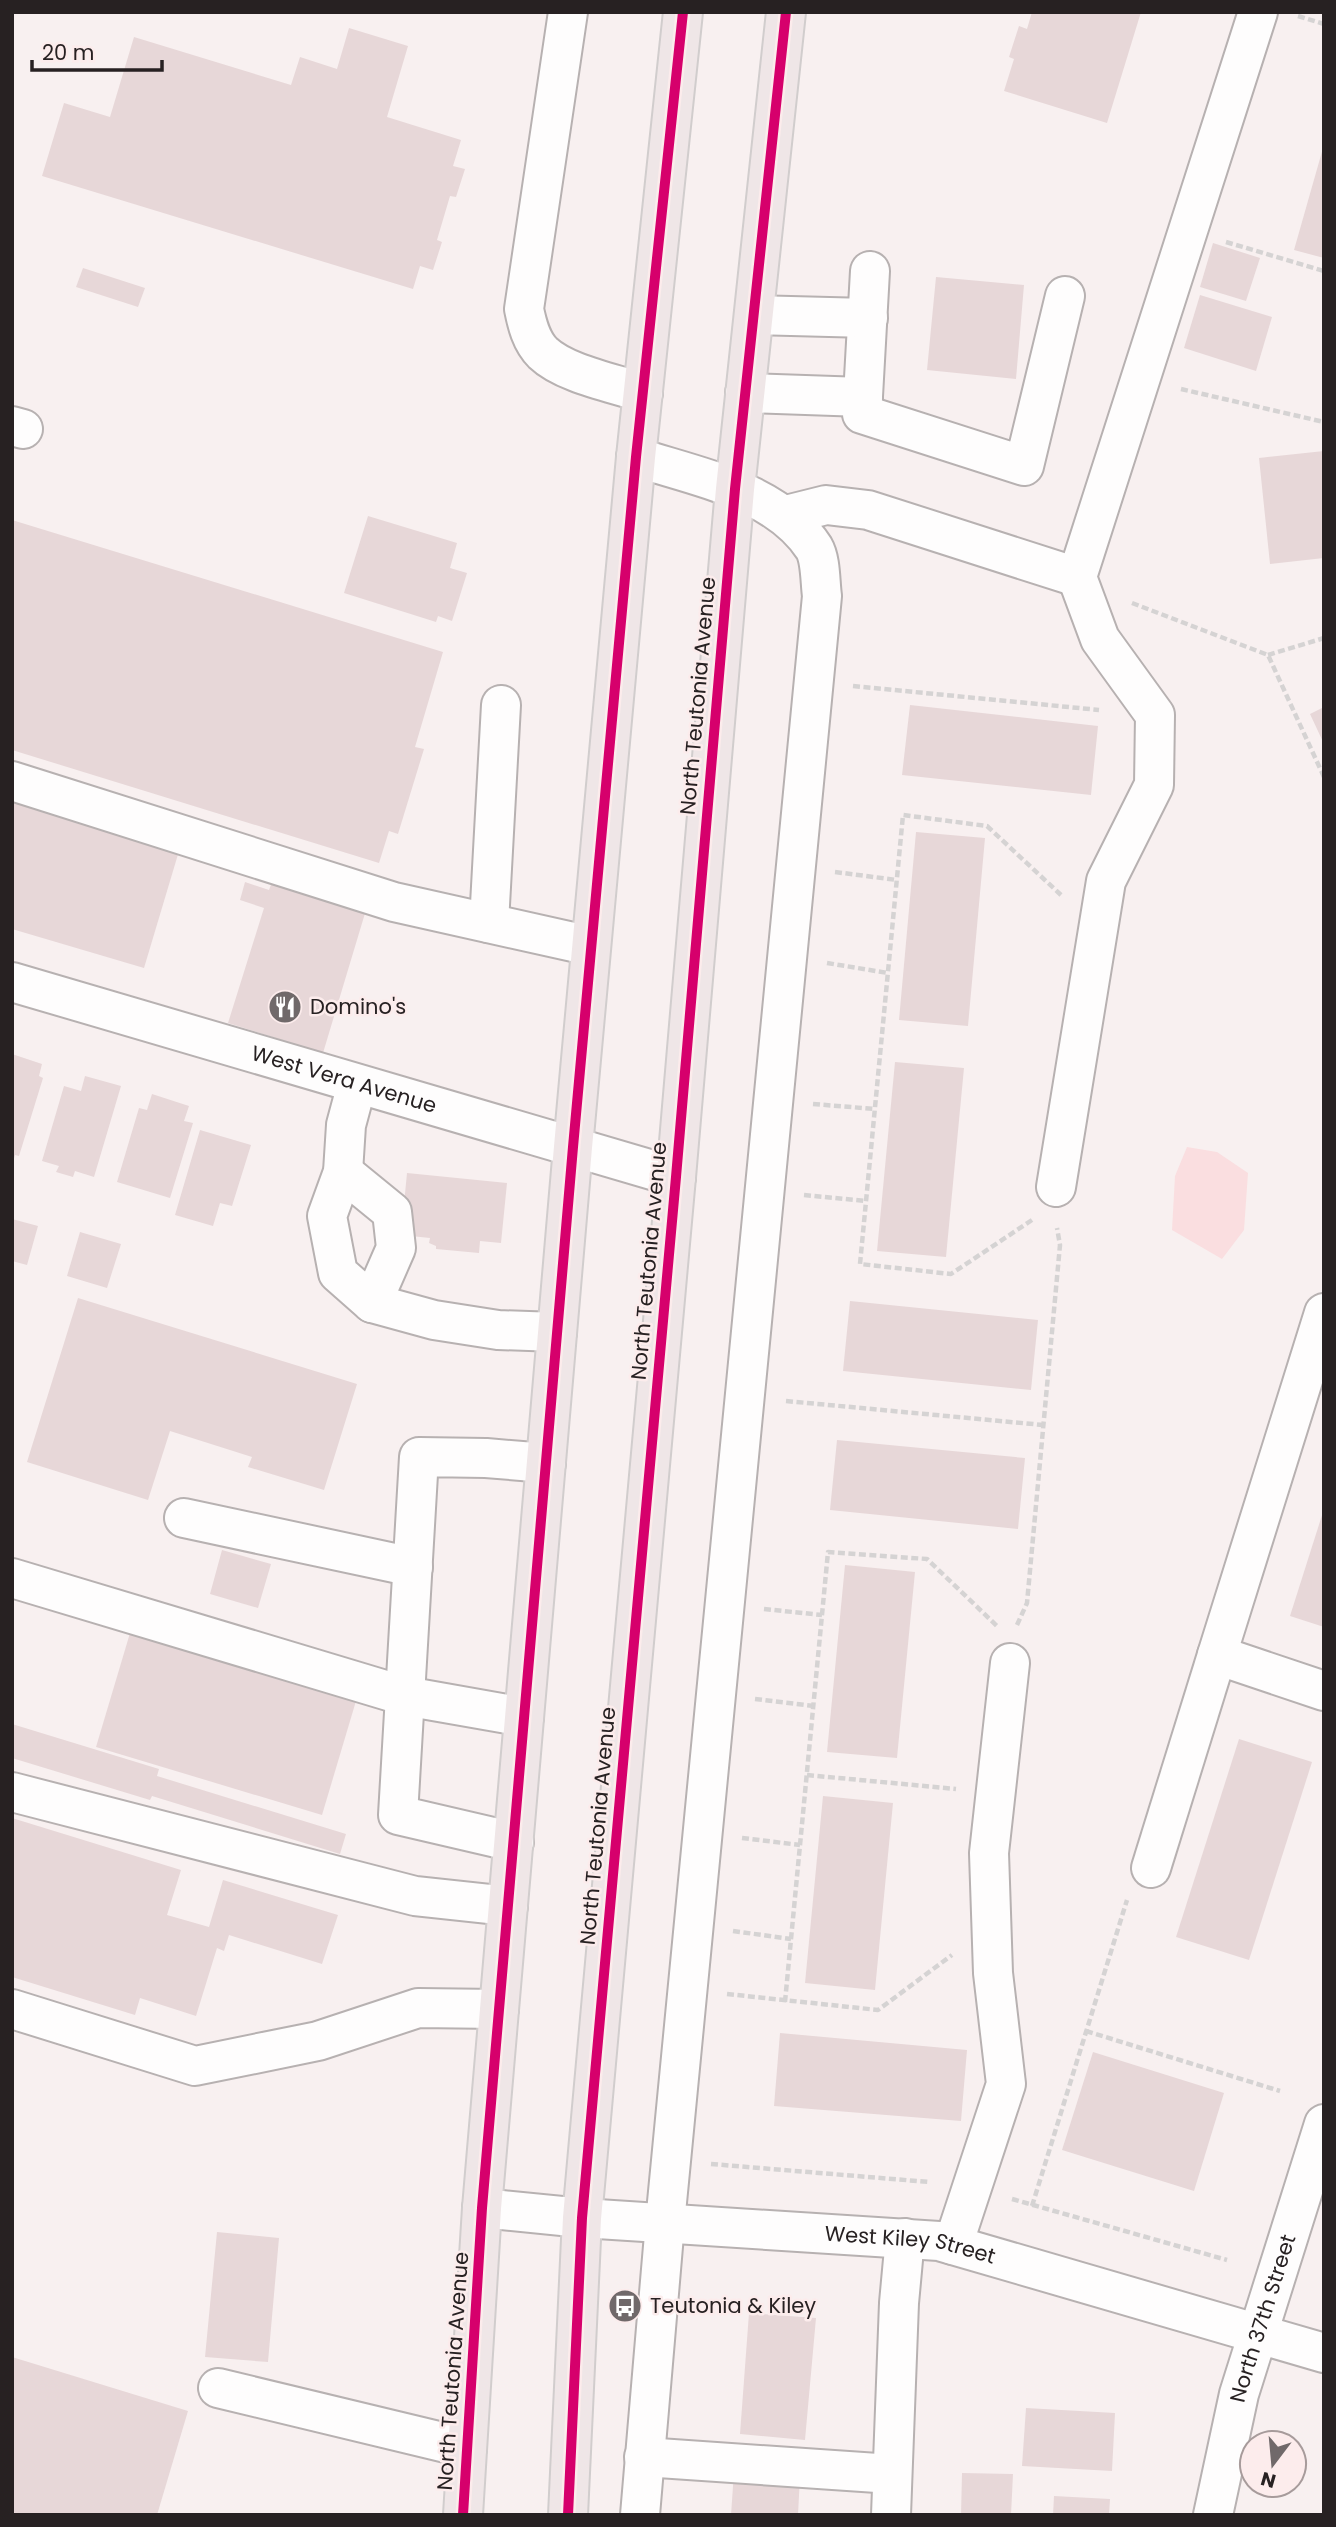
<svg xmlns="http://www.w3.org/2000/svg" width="1336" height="2527" viewBox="0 0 1336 2527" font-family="Poppins,sans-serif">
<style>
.green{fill:#fadee0}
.building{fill:#e7d7d8}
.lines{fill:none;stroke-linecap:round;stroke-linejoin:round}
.minor-casing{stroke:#b7b1b1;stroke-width:42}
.major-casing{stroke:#d1cdcd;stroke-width:42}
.path{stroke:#d5d3d3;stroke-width:4.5;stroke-dasharray:7 3.5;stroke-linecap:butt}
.minor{stroke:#fefdfd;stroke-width:38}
.major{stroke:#efe6e7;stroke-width:38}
.cycleway-casing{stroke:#fcecec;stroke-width:15}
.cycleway{stroke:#d6006c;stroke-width:10}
.labels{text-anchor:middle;stroke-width:5;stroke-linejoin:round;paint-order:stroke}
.street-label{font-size:21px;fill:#272122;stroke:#fcecec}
.poi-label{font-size:21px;fill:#272122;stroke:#fcecec;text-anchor:start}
</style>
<rect width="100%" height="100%" fill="#f8f0f0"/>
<path class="green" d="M1187,1147L1217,1152L1248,1173L1244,1230L1222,1259L1172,1230L1175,1176Z"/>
<g class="building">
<path d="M1032,12H1141L1107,123L1004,91L1014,59L1009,57L1019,26L1027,29Z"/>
<path d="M349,28L408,46L387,117L461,140L453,166L465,169L456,197L450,196L437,240L442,242L433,270L420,266L413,289L42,176L64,103L110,117L134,37L291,85L300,57L337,69Z"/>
<path d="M1323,148H1324V258L1294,250Z"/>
<path d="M1213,243L1260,258L1246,301L1200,287Z"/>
<path d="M83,268L145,288L138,307L76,287Z"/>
<path d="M936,277L1024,285L1016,379L927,370Z"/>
<path d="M1200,295L1272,317L1256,371L1184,348Z"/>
<path d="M1324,451V558L1270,564L1259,458Z"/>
<path d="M368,516L457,543L450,568L467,573L452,621L438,616L436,622L344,593Z"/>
<path d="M12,520L443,652L415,747L424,749L398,834L389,831L379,863L12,750Z"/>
<path d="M910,705L1098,726L1091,795L902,775Z"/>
<path d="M1324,707V744L1310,714Z"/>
<path d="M12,801L179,851L144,968L12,929Z"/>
<path d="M916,832L985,838L968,1026L899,1020Z"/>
<path d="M245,882L269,890L272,882L366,910L323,1053L228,1023L264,908L240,900Z"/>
<path d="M12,1054L42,1064L39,1076L43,1078L19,1156L15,1155L13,1162Z"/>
<path d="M895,1062L964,1068L946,1257L877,1251Z"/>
<path d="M85,1076L121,1086L94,1177L75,1171L73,1177L56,1172L59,1166L42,1161L64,1086L81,1091Z"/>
<path d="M152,1094L189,1106L184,1121L193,1123L170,1198L117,1182L139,1108L147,1110Z"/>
<path d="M200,1130L251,1145L232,1206L220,1203L213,1226L175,1215Z"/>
<path d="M407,1173L507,1183L501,1243L480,1241L479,1253L436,1249V1246L429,1243L430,1238L401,1235Z"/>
<path d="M12,1219L38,1226L27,1265L12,1261Z"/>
<path d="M80,1232L121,1244L107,1288L67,1276Z"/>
<path d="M78,1298L357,1384L324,1490L248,1467L252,1457L170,1431L148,1500L27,1462Z"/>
<path d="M850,1301L1038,1320L1031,1390L843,1371Z"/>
<path d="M837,1440L1025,1458L1018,1529L830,1510Z"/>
<path d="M1323,1512H1324V1627L1290,1616Z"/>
<path d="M222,1550L271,1564L258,1608L210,1594Z"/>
<path d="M845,1565L915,1572L897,1758L827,1752Z"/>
<path d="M130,1633L356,1701L322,1815L96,1747Z"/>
<path d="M12,1724L159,1769L157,1776L346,1834L340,1854L152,1796L150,1800L12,1758Z"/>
<path d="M1239,1739L1312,1762L1249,1960L1176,1937Z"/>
<path d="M823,1796L893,1803L875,1990L805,1983Z"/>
<path d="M12,1818L181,1870L167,1915L209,1927L223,1880L338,1915L322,1964L229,1935L224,1951L217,1948L196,2016L140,1998L135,2015L12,1977Z"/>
<path d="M780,2033L967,2050L961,2121L774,2106Z"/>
<path d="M1093,2052L1224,2093L1194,2191L1062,2150Z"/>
<path d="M217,2232L279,2238L268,2362L205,2357Z"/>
<path d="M749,2313L816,2318L805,2440L740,2434Z"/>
<path d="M12,2357L188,2411L157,2515H12Z"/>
<path d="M1026,2408L1115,2413L1112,2471L1022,2466Z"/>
<path d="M734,2472L800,2476L798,2515H731Z"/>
<path d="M962,2473L1013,2474L1011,2515H961Z"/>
<path d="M1054,2496L1110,2499L1109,2515H1053Z"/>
</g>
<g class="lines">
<defs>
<g id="minor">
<path d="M568,12L524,309C527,324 531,341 543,353C565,374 614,383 643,393"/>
<path d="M870,271L862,414L1024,466L1065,296"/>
<path d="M754,315L868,318"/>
<path d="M745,393L863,397"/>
<path d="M12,426L23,429"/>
<path d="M636,457C697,477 777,491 814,548C821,560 820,582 822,596L665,2223L640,2515"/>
<path d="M786,515L826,505L868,510L1077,577"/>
<path d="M12,781L394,902L591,946"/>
<path d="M489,923L501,705"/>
<path id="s1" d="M12,982L676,1177"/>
<path d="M357,1084L346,1125L343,1172L327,1216L338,1273L372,1303L434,1320L498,1330L557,1332"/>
<path d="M343,1172L392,1212L396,1248L372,1303"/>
<path d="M1056,1187L1106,881L1154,785L1155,715L1100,639L1077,577L1258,12"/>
<path d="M1324,1313L1217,1655L1324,1691"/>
<path d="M184,1518L413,1567"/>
<path d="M12,1578L405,1696L524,1717"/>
<path d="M12,1792L415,1896L508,1906"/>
<path d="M514,1842L398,1815L419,1457L486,1458L546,1463"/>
<path d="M1151,1868L1217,1655"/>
<path d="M12,2009L195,2066L318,2041L418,2008L499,2009"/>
<path id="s2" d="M482,2208L582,2218L939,2241L1324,2353"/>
<path d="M953,2245L1006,2084L993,1973L989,1853L1010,1663"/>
<path d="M218,2388L467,2448"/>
<path d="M644,2457L892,2474"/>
<path d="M891,2515L899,2303L905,2238"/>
<path id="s3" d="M1213,2515L1239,2394L1324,2124"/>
</g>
<g id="major">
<path d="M463,2515L482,2208L573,1147L636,457L683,12"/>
<path d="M568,2515L582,2218L676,1177L735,489L786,12"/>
</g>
</defs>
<use href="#minor" class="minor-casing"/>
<use href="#major" class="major-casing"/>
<g class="path">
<path d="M1298,16L1324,24"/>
<path d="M1226,242L1324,271"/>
<path d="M1181,389L1324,422"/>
<path d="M1132,603L1268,655L1324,777"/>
<path d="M1268,655L1324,638"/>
<path d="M853,686L1099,710"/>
<path d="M835,872L897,880"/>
<path d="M827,963L888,973"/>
<path d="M813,1104L875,1109"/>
<path d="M804,1195L866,1201"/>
<path d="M1032,1220L951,1274L860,1264L903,815L987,826L1061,895"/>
<path d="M786,1401L1043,1425"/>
<path d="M764,1609L822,1615"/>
<path d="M1017,1625L1027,1603L1060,1245L1057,1228"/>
<path d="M755,1699L814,1706"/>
<path d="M807,1775L956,1789"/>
<path d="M742,1838L800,1845"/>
<path d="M733,1931L791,1939"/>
<path d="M727,1994L878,2010L952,1955"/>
<path d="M785,2002L828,1552L927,1559L997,1626"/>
<path d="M1086,2031L1280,2091"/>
<path d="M711,2164L929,2182"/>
<path d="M1012,2199L1227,2260"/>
<path d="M1032,2206L1127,1900"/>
</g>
<use href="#minor" class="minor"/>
<use href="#major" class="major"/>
<defs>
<g id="cycleway">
<path d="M463,2515L482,2208L573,1147L636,457L683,12"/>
<path d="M568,2515L582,2218L676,1177L735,489L786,12"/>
</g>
</defs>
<use href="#cycleway" class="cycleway-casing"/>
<use href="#cycleway" class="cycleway"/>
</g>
<defs>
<symbol id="restaurant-disc" viewBox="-11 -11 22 22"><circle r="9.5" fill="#70696a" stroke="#fcecec"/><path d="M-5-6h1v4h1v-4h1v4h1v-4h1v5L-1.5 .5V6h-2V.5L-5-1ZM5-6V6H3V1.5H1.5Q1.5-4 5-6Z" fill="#fff"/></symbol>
<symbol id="bus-disc" viewBox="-11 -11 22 22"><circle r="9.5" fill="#70696a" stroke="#fcecec"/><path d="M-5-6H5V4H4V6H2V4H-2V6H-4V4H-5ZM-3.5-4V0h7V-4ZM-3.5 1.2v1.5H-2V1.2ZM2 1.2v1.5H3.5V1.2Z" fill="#fff"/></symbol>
</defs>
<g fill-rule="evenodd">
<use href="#restaurant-disc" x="266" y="988" width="38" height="38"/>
<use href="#bus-disc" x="606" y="2287" width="38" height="38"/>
</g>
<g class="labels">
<g class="street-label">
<text transform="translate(698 696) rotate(-85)" y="7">North Teutonia Avenue</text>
<text dy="7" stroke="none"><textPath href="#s1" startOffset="346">West Vera Avenue</textPath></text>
<text transform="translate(649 1261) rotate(-85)" y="7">North Teutonia Avenue</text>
<text transform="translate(598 1826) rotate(-85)" y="7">North Teutonia Avenue</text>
<text dy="7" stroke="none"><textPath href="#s2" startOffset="430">West Kiley Street</textPath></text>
<text dy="7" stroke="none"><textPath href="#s3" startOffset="203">North 37th Street</textPath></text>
<text transform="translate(453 2371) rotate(-86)" y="7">North Teutonia Avenue</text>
</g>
<g class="poi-label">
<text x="310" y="1014">Domino's</text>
<text x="650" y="2313">Teutonia &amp; Kiley</text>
</g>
</g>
<rect width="1336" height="2527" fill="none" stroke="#272122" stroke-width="28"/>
<g transform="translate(1273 2464) rotate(196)"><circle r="33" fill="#fcecec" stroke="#a79b9b" stroke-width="2"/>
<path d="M0-5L12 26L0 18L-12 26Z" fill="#70696a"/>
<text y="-10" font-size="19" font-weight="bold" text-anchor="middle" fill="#272122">N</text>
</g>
<path d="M32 60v10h130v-10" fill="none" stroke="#272122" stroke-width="3.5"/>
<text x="42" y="60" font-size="21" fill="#272122" stroke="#fcecec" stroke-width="5" paint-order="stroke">20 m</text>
</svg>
